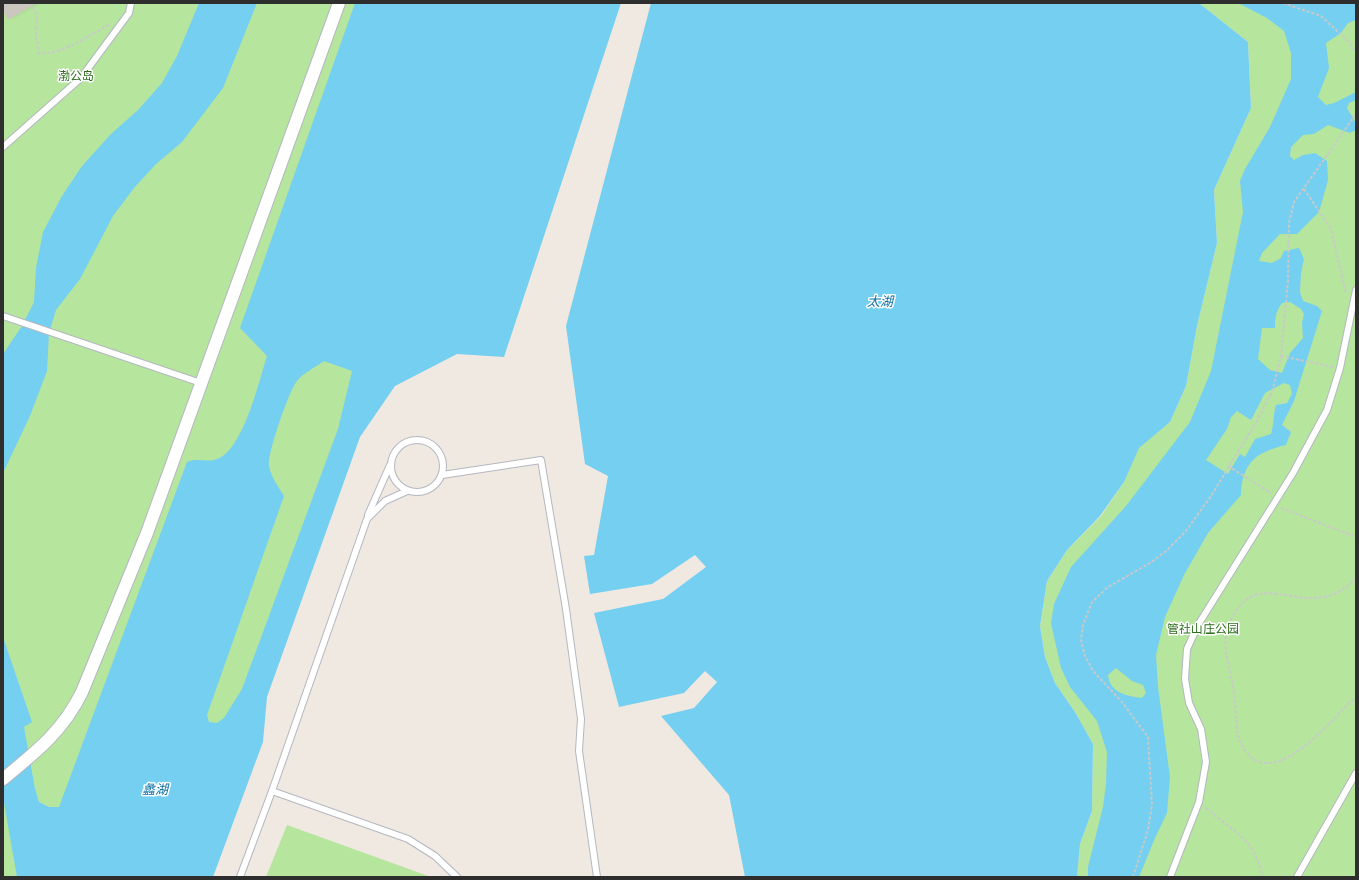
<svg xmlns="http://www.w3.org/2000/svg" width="1359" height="880" viewBox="0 0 1359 880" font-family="'Noto Sans','Noto Sans SC',sans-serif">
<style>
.green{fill:#b6e59e}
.water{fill:#75cff0;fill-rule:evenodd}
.building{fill:#cbc7bf;stroke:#cbc5ba;filter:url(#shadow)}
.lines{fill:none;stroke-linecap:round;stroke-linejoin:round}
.service-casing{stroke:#b4b7c1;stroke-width:8}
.minor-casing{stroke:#b4b7c1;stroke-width:14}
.path{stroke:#c9c9c9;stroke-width:2;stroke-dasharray:3 2;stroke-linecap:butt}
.service{stroke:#fff;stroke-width:6}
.minor{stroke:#fff;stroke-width:12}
.labels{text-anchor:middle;stroke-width:3;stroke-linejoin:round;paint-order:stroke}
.park-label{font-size:12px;fill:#2c6e1b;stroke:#fff}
.water-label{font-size:13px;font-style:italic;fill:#0d6fa3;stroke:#fff}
</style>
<defs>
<filter id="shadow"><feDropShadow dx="3.5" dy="-3.5" stdDeviation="2" flood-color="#0004"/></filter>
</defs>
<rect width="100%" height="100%" fill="#efe9e1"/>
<g class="green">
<path d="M3,3H208L3,378Z"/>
<path d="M246,3H370L359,367L350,416L237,714L62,812L34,811L3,676V449L55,302Z"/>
<path d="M1199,3H1356V877H1077L1080,844L1092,811L1093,744L1075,712L1055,683L1045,657L1040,626L1047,581L1067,550L1101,516L1124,482L1138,448L1170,422L1186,386L1197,326L1217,243L1214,190L1251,108L1248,42Z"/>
<path d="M3,776L28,877H3Z"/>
<path d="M287,825L431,877H266Z"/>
</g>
<g class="water">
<path d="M199,3H257L223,88L182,142L156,164L134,188L113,216L80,279L56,310L49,333L47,371L30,416L3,473V354L22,326L34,302L36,268L43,232L62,196L82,166L111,134L138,110L162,83L177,56Z"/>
<path d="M355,3H621L504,357L457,354L395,386L360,437L267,697L263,742L213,877H17L3,797V637L32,722L24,727L35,789L39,802L49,807H59L187,462C197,457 206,463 217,459C243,450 259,381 267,356L240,328ZM324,361L352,371L338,429L242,689L224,718L217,723L209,722L207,715L284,496C278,486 271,477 269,466C267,455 289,390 297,381C303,373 316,367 324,361Z"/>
<path d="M651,3H1199L1248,42L1251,108L1214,190L1217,243L1197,326L1186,386L1170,422L1139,448L1124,482L1100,516L1067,550L1047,581L1040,626L1045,657L1055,683L1075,712L1093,744L1092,811L1080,844L1077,877H745L729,795L661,716L694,708L717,682L705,671L684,693L619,707L594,613L663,599L706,567L695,555L652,584L590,594L584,556L594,555L608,476L585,464L566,326Z"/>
<path d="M1238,3H1356V20L1348,23L1341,33L1326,43L1329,68L1318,97L1326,105L1334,103L1356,92V100L1349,103L1347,108L1356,123V130L1350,133L1328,125L1314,134L1303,135L1291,147L1290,156L1294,160L1303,155L1315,153L1327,161L1328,180L1319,212L1297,234H1280L1262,253L1259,261L1272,263L1281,258L1284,251L1299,248L1304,259L1301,273L1300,292L1303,301L1317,306L1322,311L1294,401L1282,425L1291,432L1286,445C1257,452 1242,462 1241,495L1208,533L1184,575L1165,617L1156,655L1158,687L1170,777L1167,813L1155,838L1139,877H1088V867L1103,807L1106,784L1107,752L1097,721L1070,687L1061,668L1051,623L1054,604L1071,567L1126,506L1190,422L1211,371L1243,212L1240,181L1245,169L1270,127L1291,79V53L1284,31L1267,18ZM1290,302L1301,309L1304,314L1302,323L1303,338L1290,353L1282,373L1270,370L1258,359L1262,328H1275C1275,318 1276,311 1282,303ZM1284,383L1290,385L1292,394L1287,403L1276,405C1273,415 1274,424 1271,434L1255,439L1245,457L1240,454L1228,474L1206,460L1227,429L1231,417L1237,411L1251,420L1265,393ZM1116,668L1132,681L1143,685L1146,693L1142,698C1127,696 1110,693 1108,675Z"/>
</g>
<path class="building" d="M3,3H36L8,19L3,10Z"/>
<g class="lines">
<defs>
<g id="service">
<path d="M3,147L81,78L129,13L131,3"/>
<path d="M3,316L201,383"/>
<circle cx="417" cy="466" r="26"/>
<path d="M442,475L541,460L566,609L581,719L579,751L597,877"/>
<path d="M407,491L385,501L367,519L272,791L408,839L435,856L457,877"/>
<path d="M368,515L390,465"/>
<path d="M240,877L272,791"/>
<path d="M1170,877L1199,802L1206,762L1201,729L1189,703L1185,679L1187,649L1198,625L1293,473L1327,410L1340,368L1356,290"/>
<path d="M1297,877L1356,773"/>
</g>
<path id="minor" d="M3,779C36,752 63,731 82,692L147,533L339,3"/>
</defs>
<use href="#service" class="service-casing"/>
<use href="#minor" class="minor-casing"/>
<g class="path">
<path d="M31,3L37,15L36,36L39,53C62,56 90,34 111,24"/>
<path d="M1283,3L1321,16L1348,41L1356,52"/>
<path d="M1304,189L1331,229L1346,294"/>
<path d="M1281,356L1333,367"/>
<path d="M1228,466L1271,493"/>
<path d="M1281,508L1356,537"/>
<path d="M1356,578C1345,590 1331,598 1314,598C1286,600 1257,579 1236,611C1216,640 1230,663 1234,693C1236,708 1235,724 1239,738C1241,745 1245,751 1250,756C1279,784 1331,721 1350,702L1356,699"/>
<path d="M1206,808C1235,834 1252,835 1263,877"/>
<path d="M1133,877L1148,830L1152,805L1148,737L1122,702L1093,671L1085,656L1081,640L1083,625L1092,602L1108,587L1150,563L1165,552L1186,531L1211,496L1255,424L1272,392L1281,356L1288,280L1289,223L1294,202L1356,114"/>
</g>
<use href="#service" class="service"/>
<use href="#minor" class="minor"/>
</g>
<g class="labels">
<g class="park-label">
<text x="76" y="80">渤公岛</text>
<text x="1203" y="633">管社山庄公园</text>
</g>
<g class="water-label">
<text x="880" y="306">太湖</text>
<text x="155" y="794">蠡湖</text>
</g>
</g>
<rect width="1359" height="880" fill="none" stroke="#2e2e2e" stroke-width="8"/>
</svg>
